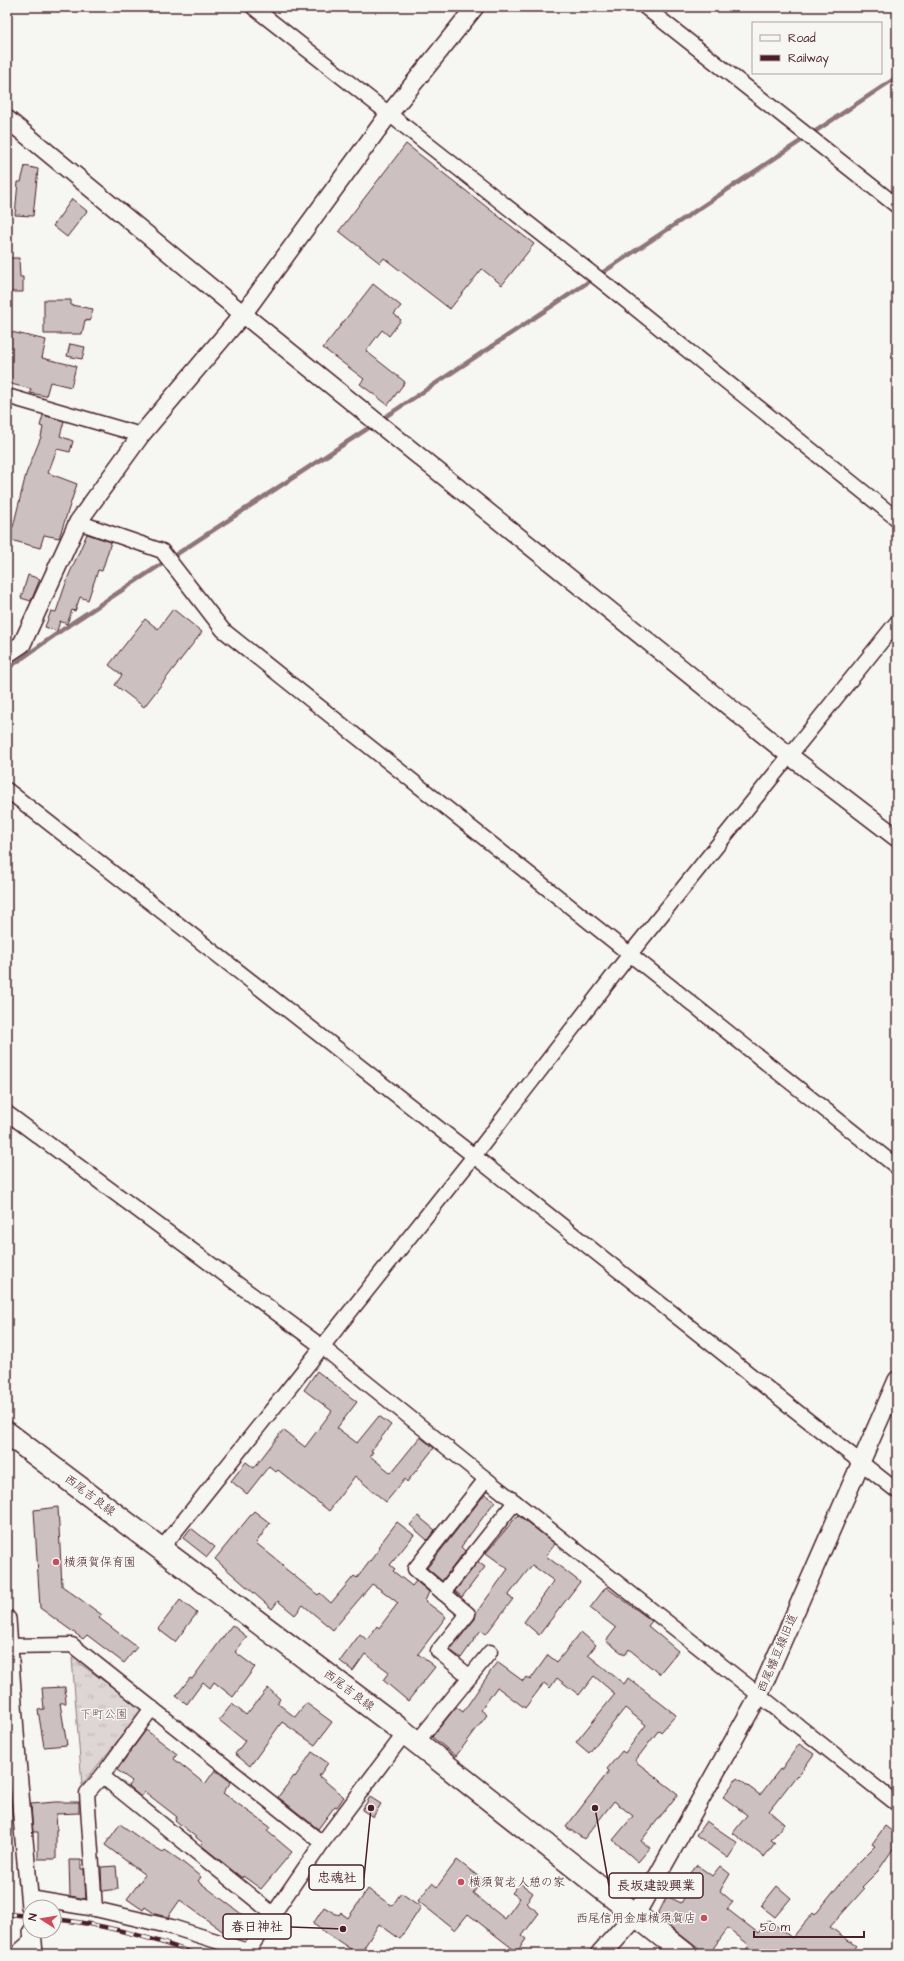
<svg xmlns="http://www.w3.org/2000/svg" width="904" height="1961" viewBox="0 0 904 1961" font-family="'Architects Daughter','Klee One',sans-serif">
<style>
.grass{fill:url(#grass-tufts);stroke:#947a80}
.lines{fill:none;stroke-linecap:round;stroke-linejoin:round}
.stream{stroke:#8e747a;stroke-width:4.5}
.building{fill:#ccc1c0;stroke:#4a1f2b}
.minor-casing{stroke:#4a1f2b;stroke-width:17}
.tertiary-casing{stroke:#4a1f2b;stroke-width:20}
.secondary-casing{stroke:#4a1f2b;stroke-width:23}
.primary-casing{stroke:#4a1f2b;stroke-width:25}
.minor{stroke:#f6f6f2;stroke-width:14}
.tertiary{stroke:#f6f6f2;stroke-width:17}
.secondary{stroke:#f6f6f2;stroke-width:20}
.primary{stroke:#f6f6f2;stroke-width:22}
.rail-casing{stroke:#4a1f2b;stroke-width:4.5}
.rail{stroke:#f6f6f2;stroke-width:3;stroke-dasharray:9;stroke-linecap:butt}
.poi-dot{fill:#d1495b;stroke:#f6f6f2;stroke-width:1.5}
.labels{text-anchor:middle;stroke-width:3;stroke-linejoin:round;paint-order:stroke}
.street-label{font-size:12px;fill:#4a1f2b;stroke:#f6f6f2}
.poi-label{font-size:12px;fill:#4a1f2b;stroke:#f6f6f2;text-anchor:start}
.park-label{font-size:12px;fill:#6f4d56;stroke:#f6f6f2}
.leader{fill:none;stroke:#4a1f2b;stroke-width:1.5}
.callout-dot{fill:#4a1f2b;stroke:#f6f6f2;stroke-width:1.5}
.callout{fill:#f6f6f2;stroke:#4a1f2b;stroke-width:1.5}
.callout-label{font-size:13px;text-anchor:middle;font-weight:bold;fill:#4a1f2b}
</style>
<defs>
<pattern id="grass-tufts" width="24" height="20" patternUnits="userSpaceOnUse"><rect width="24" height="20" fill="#ddd6d5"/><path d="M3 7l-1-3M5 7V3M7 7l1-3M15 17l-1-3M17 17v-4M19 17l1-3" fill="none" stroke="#bfb7b7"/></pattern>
</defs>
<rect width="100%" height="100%" fill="#f6f6f2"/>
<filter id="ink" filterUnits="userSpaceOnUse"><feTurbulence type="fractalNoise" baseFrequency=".025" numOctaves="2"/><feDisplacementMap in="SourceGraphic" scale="8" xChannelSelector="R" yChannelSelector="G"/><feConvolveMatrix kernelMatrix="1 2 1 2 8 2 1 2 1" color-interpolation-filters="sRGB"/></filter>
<g filter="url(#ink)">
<path class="grass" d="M72,1658L143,1709L82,1785Z"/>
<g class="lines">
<g class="stream">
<path d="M379,421L897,77"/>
<path d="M7,669L72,623L373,425"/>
</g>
</g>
<g class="building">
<path d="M406,144L534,244L502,285L482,269L450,309L384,258L380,263L339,231Z"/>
<path d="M25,166L38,169L33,216L15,215L18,182H21Z"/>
<path d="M72,199L87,211L67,237L53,226Z"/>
<path d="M7,258H19L20,277H23V292H7Z"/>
<path d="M373,284L401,306L394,314L401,320L389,336L382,330L366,351L405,382L388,405L360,384L364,379L323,348Z"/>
<path d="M44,300H71V305L93,309L90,321L85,320L82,334H44Z"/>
<path d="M7,331L46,340L42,358L76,366L71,387L50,382L46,396L30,393L31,389L7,383Z"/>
<path d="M70,344L85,347L82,359L67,356Z"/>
<path d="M43,415L64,421L60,436L73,441L70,452L57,449L48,473L77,484L59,538L44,535L40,548L7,539V525L13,527L26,474L41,437L43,427L40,426Z"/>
<path d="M87,534L111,542L102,571L98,570L88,600L80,597L75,611L72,610L67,624L60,621L57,631L45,627L51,611L56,612L68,577Z"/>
<path d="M28,575L40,579L31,601L21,598Z"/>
<path d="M173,609L202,632L144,707L115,685L122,675L109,665L145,619L158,629Z"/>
<path d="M317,1371L357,1402L337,1428L357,1443L379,1416L391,1425L371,1451L373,1452L370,1456L391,1473L420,1437L434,1448L407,1482L405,1479L386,1502L355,1476L329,1511L278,1470L276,1472L269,1466L247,1494L231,1481L246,1462L254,1468L283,1430L305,1447L332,1411L304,1390Z"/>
<path d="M485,1494L495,1501L461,1547L465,1551L442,1581L427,1568Z"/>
<path d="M58,1507L62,1586L102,1615L99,1618L137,1647L124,1663L87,1635L83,1639L40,1608L34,1510Z"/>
<path d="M254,1511L270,1523L256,1543L283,1565L282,1566L318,1595L320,1593L331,1603L354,1576L357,1578L380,1548L378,1547L397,1522L414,1535L390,1565L395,1569L393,1571L412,1586L416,1581L429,1592L425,1601L446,1617L418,1654L435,1667L408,1701L383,1680L389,1672L365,1654L353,1671L340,1661L360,1634L367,1640L377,1626L379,1628L398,1603L380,1589L372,1584L333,1630L303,1605L295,1615L278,1601L272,1609L215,1559Z"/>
<path d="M518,1515L555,1544L546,1556L580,1582L539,1635L524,1622L554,1581L532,1565L508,1596L513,1599L486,1634L481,1630L461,1658L450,1650L475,1619L476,1613L508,1569L486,1553Z"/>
<path d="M418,1516L435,1530L427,1540L410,1525Z"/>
<path d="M191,1528L215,1547L207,1557L183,1538Z"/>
<path d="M478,1562L485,1567L462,1597L455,1591Z"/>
<path d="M606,1587L652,1621L648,1626L678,1651L659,1674L629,1649L625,1655L606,1641L616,1628L590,1608Z"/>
<path d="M180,1600L197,1613L175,1642L158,1629Z"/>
<path d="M232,1625L247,1637L235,1652L255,1667L233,1697L214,1682L210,1688L203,1682L187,1704L176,1696L190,1678L192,1679Z"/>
<path d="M581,1632L596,1645L588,1655L624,1684L628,1678L676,1715L661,1732L659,1730L635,1761L678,1794L641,1841L650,1848L638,1862L613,1840L633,1816L614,1801L584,1839L566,1827L609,1771L607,1769L622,1751L625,1753L646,1725L625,1708L589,1753L576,1742L615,1694L594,1676L579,1695L557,1678L550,1688L544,1683L525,1708L497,1687L481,1710L487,1715L456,1756L432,1737L456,1707L463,1712L497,1662L523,1681L526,1677L530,1680L548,1655L557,1662Z"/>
<path d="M65,1687L66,1703H60L67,1745L44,1747L38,1710L44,1709L42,1688Z"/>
<path d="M268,1688L280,1699L277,1703L295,1717L306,1703L332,1722L315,1745L282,1722L250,1766L235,1754L245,1741L219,1720L232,1704L246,1715Z"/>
<path d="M146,1730L177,1754L174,1759L205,1784L215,1770L231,1782L223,1793L270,1827L267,1831L292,1852L261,1889L243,1876L242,1878L201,1845L203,1843L175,1820L177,1817L145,1792L141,1797L128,1786L132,1781L117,1770Z"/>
<path d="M799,1744L814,1754L798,1776L797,1775L769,1811L784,1824L771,1840L775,1843L764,1857L733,1833L747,1815L723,1797L737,1778L760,1795L780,1769L781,1770Z"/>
<path d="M312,1752L328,1763L319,1776L344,1797L337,1807L335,1806L318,1829L278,1797L294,1776L295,1777Z"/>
<path d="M370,1797L381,1804L373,1817L362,1810Z"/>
<path d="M55,1802H79V1813L56,1814L57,1830H56V1859H38V1832H33L31,1804Z"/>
<path d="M706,1821L738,1843L728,1858L696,1835Z"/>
<path d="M120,1824L141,1839L163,1852L165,1850L181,1861L201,1877L198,1881L244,1916L229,1936L180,1900L168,1917L155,1914L145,1907L143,1910L127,1899L145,1875L105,1845Z"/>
<path d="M885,1826L897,1835V1843L878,1871L862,1887L864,1889L830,1927L856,1946L849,1954H744L749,1945L728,1928L709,1954H705L657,1916L667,1896L681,1903L695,1881L688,1877L697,1865L712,1876L720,1866L730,1874L720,1891L733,1902L727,1909L758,1933L769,1920L792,1938L813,1913L815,1915L851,1870L875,1846L872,1844Z"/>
<path d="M69,1860H81V1869H84L86,1899L70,1896Z"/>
<path d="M457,1860L483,1880L473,1893L505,1919L520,1898L512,1893L520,1883L533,1893L526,1903L539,1913L522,1936L526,1939L517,1952L468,1914L455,1930L418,1901L432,1883L437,1887Z"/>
<path d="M116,1866L118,1889L102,1891L101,1867Z"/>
<path d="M777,1886L791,1898L775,1917L761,1906Z"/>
<path d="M368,1889L392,1906L401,1893L421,1907L400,1939L379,1924L360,1954H358L313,1924L324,1907L339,1916L341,1913L348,1918Z"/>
</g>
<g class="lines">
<defs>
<g id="minor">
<path d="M253,7L604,283L897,519"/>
<path d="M645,7L897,206"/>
<path d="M7,396L141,435"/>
<path d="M78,522L162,551L223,630L897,1167"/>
<path d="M7,790L474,1156L897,1491"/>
<path d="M7,1113L321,1346L486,1479L897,1804"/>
<path d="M162,1548L474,1156L630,954L897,622"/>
<path d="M443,1593L515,1502"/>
<path d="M7,1646L72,1645L322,1843"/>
<path d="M470,1677L438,1651L468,1614L415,1569L486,1479"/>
<path d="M417,1742L490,1652"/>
<path d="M102,1776L273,1914"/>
<path d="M30,1898L95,1909L172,1927L248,1951L322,1843L405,1733"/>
<path d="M95,1909L87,1793L102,1776L152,1708"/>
<path d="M16,1954L33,1939"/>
</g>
<g id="tertiary">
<path d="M7,119L243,314L790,756L897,838"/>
<path d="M7,654L22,644L78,522L141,435L243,314L389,114L475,7"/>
<path d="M7,1619L17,1760L30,1907"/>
<path d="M635,1916L759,1695L897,1380"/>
<path d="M32,1931L34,1954"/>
</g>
<path id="secondary" d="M601,1954L635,1916"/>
<path id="primary" d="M7,1433L405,1733L685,1954"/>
</defs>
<use href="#minor" class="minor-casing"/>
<use href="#tertiary" class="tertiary-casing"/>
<use href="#secondary" class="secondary-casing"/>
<use href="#primary" class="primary-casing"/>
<use href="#minor" class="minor"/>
<use href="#tertiary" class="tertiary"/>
<use href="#secondary" class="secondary"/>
<use href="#primary" class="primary"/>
<defs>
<g id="rail">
<path d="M7,1914L30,1916"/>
<path d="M54,1919C102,1924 150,1937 195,1954"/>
</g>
</defs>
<use href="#rail" class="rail-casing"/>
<use href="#rail" class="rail"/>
</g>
</g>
<g class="poi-dot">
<circle cx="56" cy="1562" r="4"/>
<circle cx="461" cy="1882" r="4"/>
<circle cx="704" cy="1918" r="4"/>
</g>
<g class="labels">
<g class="street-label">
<text transform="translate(90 1495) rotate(37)" y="4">西尾吉良線</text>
<text transform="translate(777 1653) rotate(-67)" y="4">西尾幡豆線旧道</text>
<text transform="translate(349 1690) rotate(37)" y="4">西尾吉良線</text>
</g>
<g class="poi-label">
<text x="64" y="1566">横須賀保育園</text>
<text x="469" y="1886">横須賀老人憩の家</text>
<text x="696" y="1922" text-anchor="end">西尾信用金庫横須賀店</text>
</g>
<g class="park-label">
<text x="104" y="1718">下町公園</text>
</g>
</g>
<path class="leader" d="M371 1808L364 1878M595 1808L609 1886M343 1929L291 1927"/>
<g class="callout-dot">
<circle cx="371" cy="1808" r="4"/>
<circle cx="595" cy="1808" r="4"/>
<circle cx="343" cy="1929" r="4"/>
</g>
<g class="callout">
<rect x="309" y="1865" width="55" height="25" rx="4"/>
<rect x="609" y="1873" width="94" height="25" rx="4"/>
<rect x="223" y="1914" width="68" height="25" rx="4"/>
</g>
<g class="callout-label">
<text x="337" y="1882">忠魂社</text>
<text x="656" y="1890">長坂建設興業</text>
<text x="257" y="1931">春日神社</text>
</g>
<rect width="904" height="1961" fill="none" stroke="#f6f6f2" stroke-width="24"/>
<rect x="12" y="12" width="880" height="1937" fill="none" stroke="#4a1f2b" stroke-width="1.5" filter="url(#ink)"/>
<rect x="752" y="22" width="130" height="52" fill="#f6f6f2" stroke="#b1a0a2"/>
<rect x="760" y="35" width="20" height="6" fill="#f6f6f2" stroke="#b1a0a2"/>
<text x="788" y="42" font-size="12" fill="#4a1f2b">Road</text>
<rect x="760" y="55" width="20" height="6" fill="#4a1f2b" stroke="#b1a0a2"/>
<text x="788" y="62" font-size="12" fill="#4a1f2b">Railway</text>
<g transform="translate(42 1919) rotate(282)"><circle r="19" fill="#f6f6f2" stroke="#b1a0a2"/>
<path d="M0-3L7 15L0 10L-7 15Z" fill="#d1495b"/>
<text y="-6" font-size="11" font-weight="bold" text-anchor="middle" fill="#4a1f2b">N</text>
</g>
<path d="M754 1931v6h110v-6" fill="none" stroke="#4a1f2b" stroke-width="2"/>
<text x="760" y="1931" font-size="12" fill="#4a1f2b" stroke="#f6f6f2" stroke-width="3" paint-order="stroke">50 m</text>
</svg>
